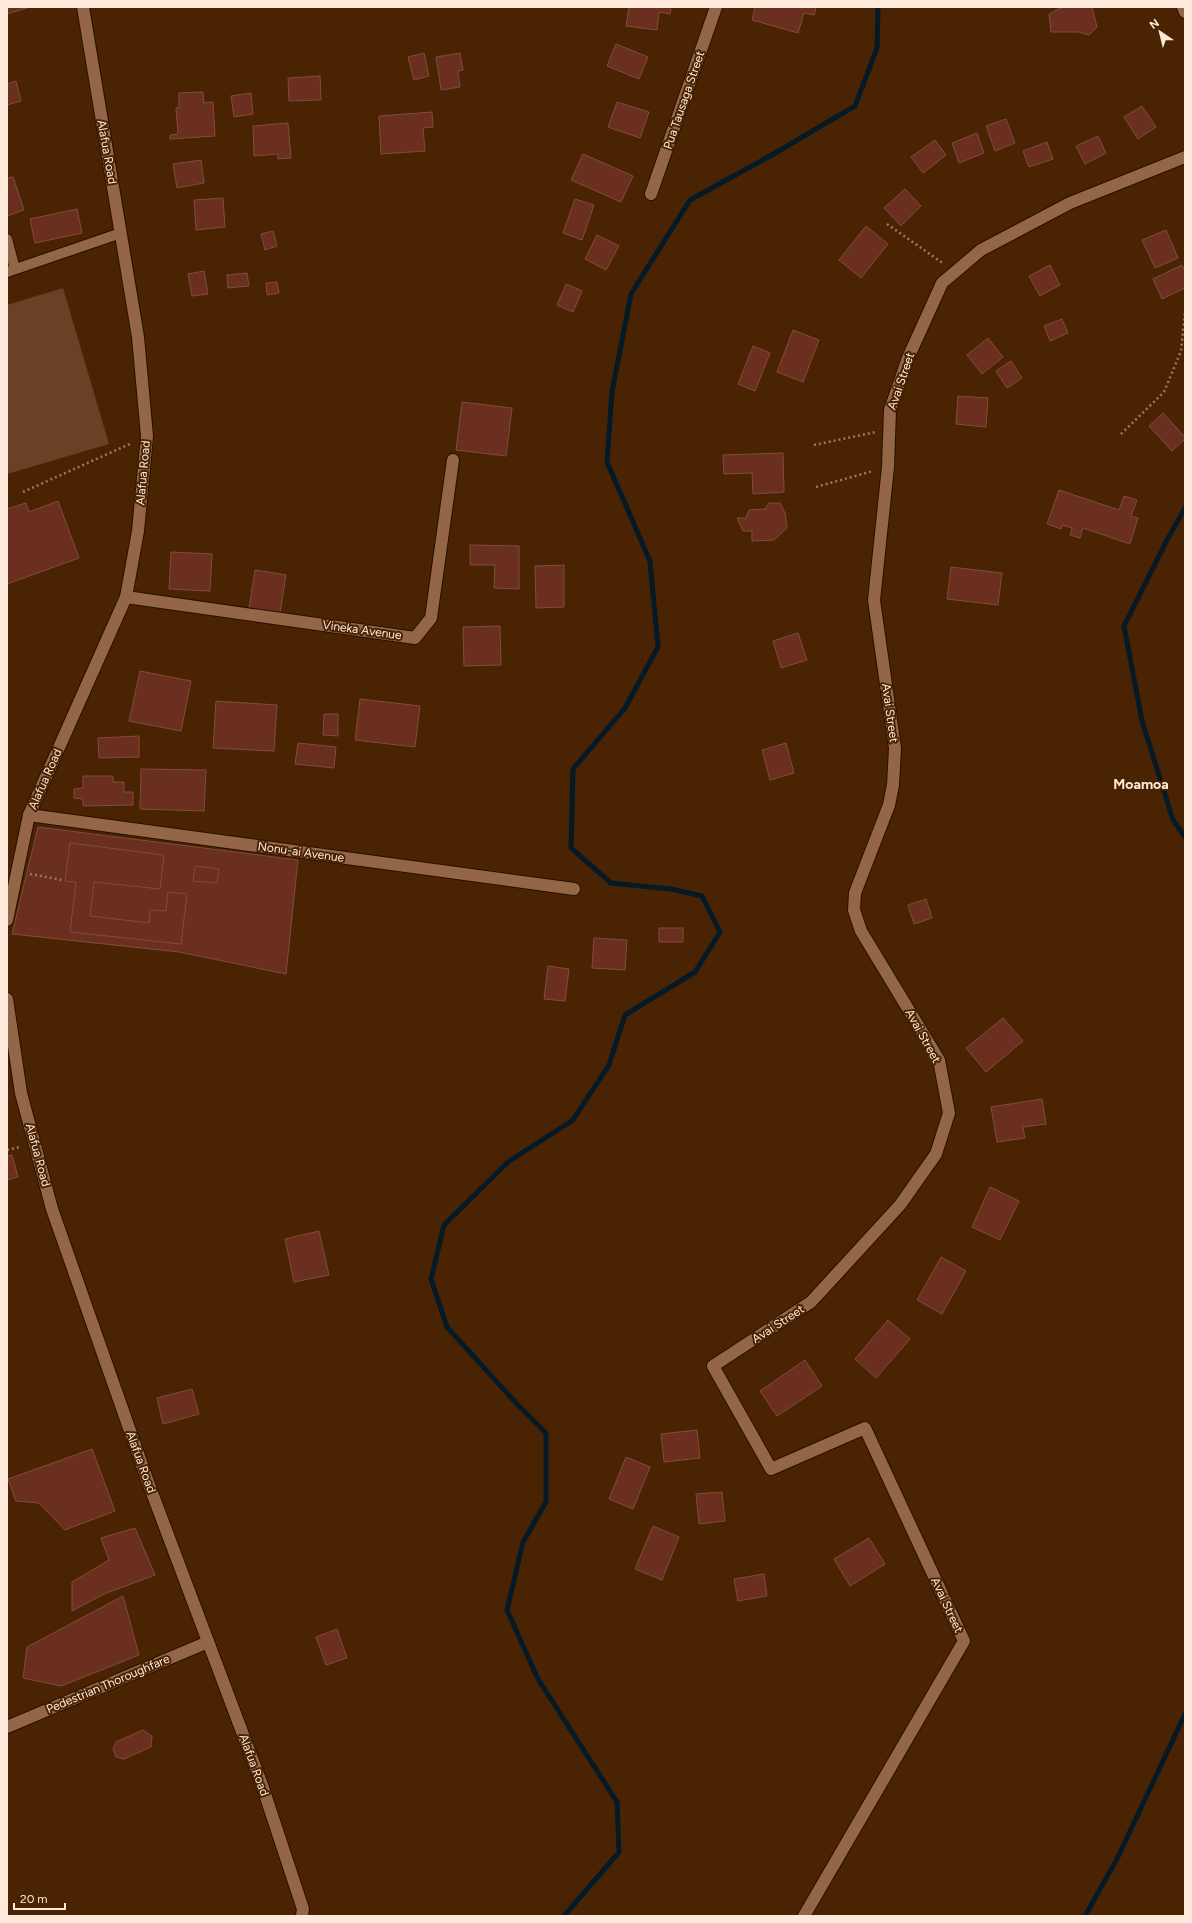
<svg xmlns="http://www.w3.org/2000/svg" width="1192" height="1923" viewBox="0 0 1192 1923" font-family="Figtree,sans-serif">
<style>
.green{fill:#694225}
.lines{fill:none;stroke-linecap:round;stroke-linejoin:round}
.stream{stroke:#051a26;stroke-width:5}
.building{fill:#6b2f1f;stroke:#7f4c3e}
.service-casing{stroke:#2b0e00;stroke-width:12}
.pedestrian-casing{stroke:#2b0e00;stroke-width:14}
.minor-casing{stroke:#2b0e00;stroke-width:14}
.tertiary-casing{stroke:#2b0e00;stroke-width:14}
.path{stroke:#987a60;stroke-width:2.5;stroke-dasharray:2 3;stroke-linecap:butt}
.service{stroke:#936647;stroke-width:10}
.pedestrian{stroke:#936647;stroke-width:12}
.minor{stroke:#936647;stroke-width:12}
.tertiary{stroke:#936647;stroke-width:12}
.labels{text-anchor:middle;stroke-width:4;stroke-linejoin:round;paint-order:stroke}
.street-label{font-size:12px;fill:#fee9db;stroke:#4a2402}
.quarter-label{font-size:14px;font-weight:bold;fill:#fee9db;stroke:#4a2402}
</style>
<rect width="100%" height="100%" fill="#4a2402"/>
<path class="green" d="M63,288L109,444L7,474V305Z"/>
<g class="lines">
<g class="stream">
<path d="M1185,508L1167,540L1124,626L1142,721L1173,820L1185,837"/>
<path d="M564,1916L619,1852L617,1802L538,1679L507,1610L523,1542L546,1502V1433L516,1403L447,1327L431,1279L444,1225L508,1162L573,1120L609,1065L625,1015L695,972L720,932L702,896L671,889L611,883L571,848L573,769L625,708L658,647L650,561L607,462L612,392L631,294L690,200L770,156L855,106L877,48L878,7"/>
<path d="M1085,1916L1117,1859L1185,1714"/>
</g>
</g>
<g class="building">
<path d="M7,7H30L7,14Z"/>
<path d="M629,7H671L670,14L659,12L657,30L626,26Z"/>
<path d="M755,7H816L814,15L804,13L798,33L752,20Z"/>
<path d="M1062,7H1092L1097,27L1089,35L1079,32H1051L1049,14Z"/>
<path d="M616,44L648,57L639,79L607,66Z"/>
<path d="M424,53L429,76L414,80L408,57Z"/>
<path d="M460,53L463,70L458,71L460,87L441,90L436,57Z"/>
<path d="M320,76L321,100L289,101L288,78Z"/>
<path d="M16,81L21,101L7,105V84Z"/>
<path d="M203,92L204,103L213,102L215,136L170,139V135L178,134L176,108H179V93Z"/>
<path d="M251,93L253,114L234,117L231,96Z"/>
<path d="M617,102L649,112L640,138L608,127Z"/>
<path d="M1142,106L1156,127L1138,139L1124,117Z"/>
<path d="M432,112L433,127L423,128L425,151L381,154L379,116Z"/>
<path d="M1006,119L1015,143L995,151L986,126Z"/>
<path d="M288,123L291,158L278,159V154L254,156L253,126Z"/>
<path d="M977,133L984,153L959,163L952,143Z"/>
<path d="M1098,136L1106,153L1085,164L1076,146Z"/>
<path d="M935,140L946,155L923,173L911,157Z"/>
<path d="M1047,142L1053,159L1029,167L1023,151Z"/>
<path d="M583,154L633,176L621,202L571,180Z"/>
<path d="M201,160L204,183L177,188L173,164Z"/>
<path d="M13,177L24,210L7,216V178Z"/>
<path d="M905,189L921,206L901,226L884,208Z"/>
<path d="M223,198L225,227L196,230L194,200Z"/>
<path d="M575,199L594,205L582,240L563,233Z"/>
<path d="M77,209L82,233L35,243L30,219Z"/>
<path d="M866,226L888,244L861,278L839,260Z"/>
<path d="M1166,230L1178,258L1155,268L1142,240Z"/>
<path d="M273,231L277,246L265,250L261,234Z"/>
<path d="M597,235L619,246L606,270L585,259Z"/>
<path d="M1050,265L1060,285L1040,296L1029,276Z"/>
<path d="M1182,265L1185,271V288L1162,299L1153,279Z"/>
<path d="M204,271L208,294L192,296L188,274Z"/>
<path d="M247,273L249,286L228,288L227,275Z"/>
<path d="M277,282L279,293L267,295L266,283Z"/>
<path d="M566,284L582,291L573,312L557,305Z"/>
<path d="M1062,319L1068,333L1050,341L1044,326Z"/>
<path d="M793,330L819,340L803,382L777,372Z"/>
<path d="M988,338L1003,357L982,374L967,355Z"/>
<path d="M753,346L770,353L755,391L738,384Z"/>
<path d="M1011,361L1022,378L1007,388L996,371Z"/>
<path d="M958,396L988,398L986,427L956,424Z"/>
<path d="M462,402L512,408L506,456L456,450Z"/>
<path d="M1163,413L1185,437V439L1172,451L1149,426Z"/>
<path d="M783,453L784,492L753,494L752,473L724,474L723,455Z"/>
<path d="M1059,490L1119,510L1124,496L1137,500L1131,516L1138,518L1130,544L1083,528L1080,538L1070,535L1072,528L1062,525L1061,529L1047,524Z"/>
<path d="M58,501L79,558L7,584V509L26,503L29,512Z"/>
<path d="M769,503H780L785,513L787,528L774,540L752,541V531H743L737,518H746L749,510L765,509Z"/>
<path d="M470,545L519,546V589L494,588L495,565H470Z"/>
<path d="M171,552L212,554L210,591L169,589Z"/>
<path d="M564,565V607L536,608L535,566Z"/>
<path d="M951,567L1002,573L998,605L947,599Z"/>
<path d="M255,570L286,575L280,613L249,608Z"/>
<path d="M500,626L501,665L464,666L463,627Z"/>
<path d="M798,633L807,660L781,668L773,641Z"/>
<path d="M140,671L191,681L181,731L129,721Z"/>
<path d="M360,699L420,706L415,747L355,740Z"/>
<path d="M216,701L277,705L274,751L213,748Z"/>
<path d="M324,714H338V736L323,735Z"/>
<path d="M139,736V757L99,758L98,738Z"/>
<path d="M298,743L336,747L334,768L295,764Z"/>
<path d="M786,743L794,773L770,780L762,750Z"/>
<path d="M141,769L206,770L204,811L140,809Z"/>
<path d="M83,776H113V782H124V792H133V805L83,806V799L74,798V789L83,788Z"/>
<path d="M38,827L298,860L286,974L179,952L12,934Z"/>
<path d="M70,843L164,855L160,889L94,882L90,916L149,923L150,910L166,911L168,892L187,894L181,944L70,932L76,882L65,881Z"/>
<path d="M195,866L219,869L217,883L193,881Z"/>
<path d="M926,899L932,918L914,924L908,905Z"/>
<rect x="659" y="928" width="24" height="14"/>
<path d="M594,938L627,940L625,970L592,968Z"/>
<path d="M548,966L569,969L565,1001L544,999Z"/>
<path d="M1003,1018L1023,1041L986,1072L966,1048Z"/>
<path d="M1042,1099L1046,1124L1023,1127L1025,1138L997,1142L991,1107Z"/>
<path d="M12,1155L18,1177L7,1180V1156Z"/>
<path d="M990,1187L1019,1201L1000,1240L972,1227Z"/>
<path d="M319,1231L329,1275L294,1282L285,1239Z"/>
<path d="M941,1257L966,1271L942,1314L917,1300Z"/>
<path d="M888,1320L910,1339L876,1378L855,1359Z"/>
<path d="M805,1360L822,1386L777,1416L760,1391Z"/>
<path d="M192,1389L199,1414L163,1424L157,1398Z"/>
<path d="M697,1430L700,1458L664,1462L661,1434Z"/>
<path d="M92,1449L115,1511L65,1530L39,1503L16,1501L8,1479Z"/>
<path d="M626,1457L650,1467L633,1509L609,1499Z"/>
<path d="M722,1492L725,1521L699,1524L696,1494Z"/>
<path d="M653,1526L679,1537L662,1580L635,1569Z"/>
<path d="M135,1528L155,1575L104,1594L72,1611V1582L109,1560L101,1538Z"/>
<path d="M869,1538L885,1564L850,1586L834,1559Z"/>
<path d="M764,1574L767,1596L738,1601L734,1579Z"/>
<path d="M123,1596L139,1655L61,1686L23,1678L27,1647Z"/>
<path d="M337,1629L347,1658L326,1665L316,1637Z"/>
<path d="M143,1730L152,1736L151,1747L124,1759L116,1757L113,1749L116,1742Z"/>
</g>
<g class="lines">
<defs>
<g id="service">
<path d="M7,239L15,269"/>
<path d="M7,272L121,233"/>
</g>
<path id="pedestrian" d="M7,1727L208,1642"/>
<g id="minor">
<path d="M1183,7L1185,12"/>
<path d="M651,194L716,7"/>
<path d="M126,597L415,638L431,618L453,460"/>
<path d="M29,815L574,889"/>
<path d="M804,1916L964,1641L865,1428L771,1469L713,1366L811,1302L900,1205L936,1154L949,1113L939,1060L861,931L854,910L855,893L889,805L893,785L895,748L874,600L888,467L890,410L908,358L942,283L981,250L1070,203L1185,157"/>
</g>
<g id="tertiary">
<path d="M7,920L29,815L126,597L138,531L147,436L138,337L83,7"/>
<path d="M7,999L21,1093L52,1209L148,1482L262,1785L303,1909L302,1916"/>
</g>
</defs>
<use href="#service" class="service-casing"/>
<use href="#pedestrian" class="pedestrian-casing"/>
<use href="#minor" class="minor-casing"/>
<use href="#tertiary" class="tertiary-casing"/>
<g class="path">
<path d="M887,224L944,264"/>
<path d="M1121,434L1164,392L1181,351L1185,312"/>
<path d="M814,445L876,432"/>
<path d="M816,487L873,471"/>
<path d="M23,492L132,443"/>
<path d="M30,874L62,880"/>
<path d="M7,1150L20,1147"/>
</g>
<use href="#service" class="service"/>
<use href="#pedestrian" class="pedestrian"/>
<use href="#minor" class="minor"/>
<use href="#tertiary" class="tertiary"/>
</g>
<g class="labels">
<g class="street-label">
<text transform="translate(684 100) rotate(-71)" y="4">Pua Tausaga Street</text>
<text transform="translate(107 152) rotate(80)" y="4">Alafua Road</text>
<text transform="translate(901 381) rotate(-71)" y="4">Avai Street</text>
<text transform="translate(143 473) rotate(-85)" y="4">Alafua Road</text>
<text transform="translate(362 630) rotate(8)" y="4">Vineka Avenue</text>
<text transform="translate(890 713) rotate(82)" y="4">Avai Street</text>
<text transform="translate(45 779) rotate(-66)" y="4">Alafua Road</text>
<text transform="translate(301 852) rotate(8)" y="4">Nonu-ai Avenue</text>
<text transform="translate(923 1036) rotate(61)" y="4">Avai Street</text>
<text transform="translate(38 1155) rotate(75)" y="4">Alafua Road</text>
<text transform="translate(778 1324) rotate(-33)" y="4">Avai Street</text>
<text transform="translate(141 1462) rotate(70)" y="4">Alafua Road</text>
<text transform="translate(947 1605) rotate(65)" y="4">Avai Street</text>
<text transform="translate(108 1684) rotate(-23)" y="4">Pedestrian Thoroughfare</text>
<text transform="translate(254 1765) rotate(70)" y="4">Alafua Road</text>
</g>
<g class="quarter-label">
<text x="1141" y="789">Moamoa</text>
</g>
</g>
<rect width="1192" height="1923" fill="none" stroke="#fee9db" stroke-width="16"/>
<g transform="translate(1160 32) rotate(325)" stroke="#4a2402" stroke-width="3" paint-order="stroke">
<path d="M0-3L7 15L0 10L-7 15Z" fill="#fee9db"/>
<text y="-6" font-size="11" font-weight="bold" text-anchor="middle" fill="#fee9db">N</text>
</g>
<path d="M14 1903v6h51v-6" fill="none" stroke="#fee9db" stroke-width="2"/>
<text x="20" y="1903" font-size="12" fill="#fee9db" stroke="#4a2402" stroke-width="3" paint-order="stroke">20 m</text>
</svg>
